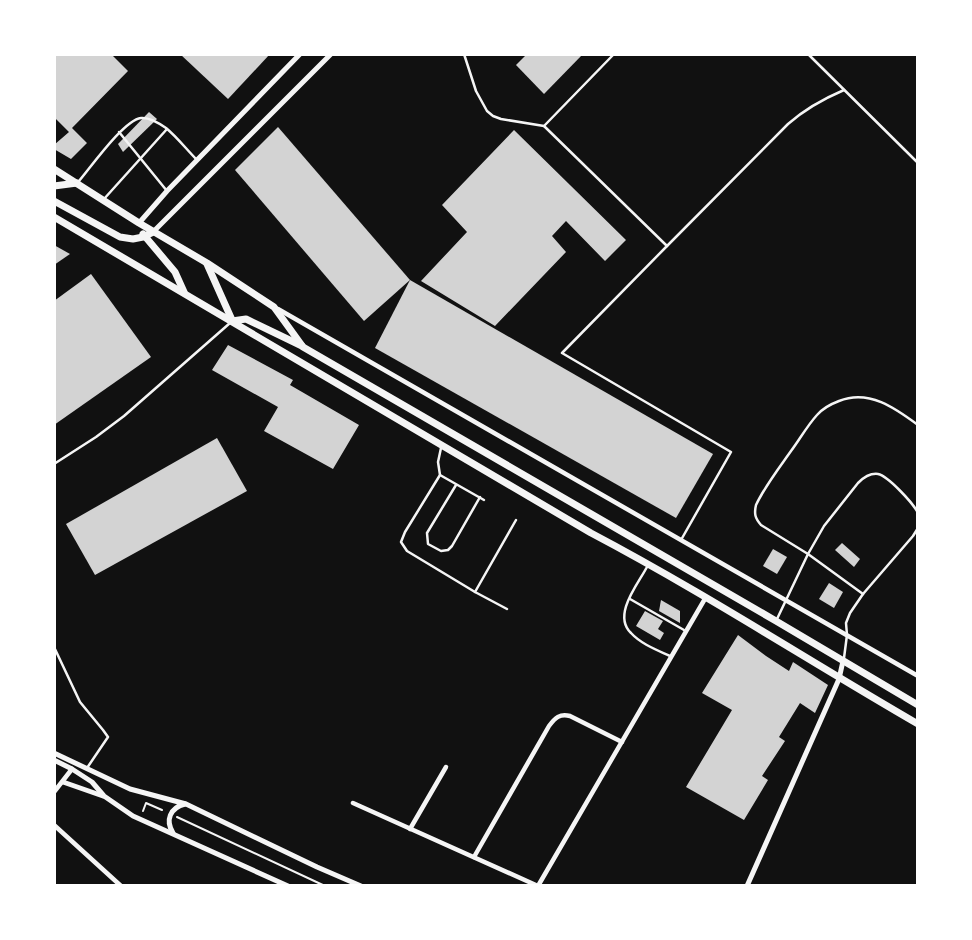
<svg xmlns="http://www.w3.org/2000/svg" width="972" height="940" viewBox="0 0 972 940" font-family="Rubik,sans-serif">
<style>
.building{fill:#d3d3d3}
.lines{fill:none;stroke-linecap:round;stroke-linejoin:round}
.path{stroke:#f5f5f5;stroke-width:2}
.service{stroke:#f5f5f5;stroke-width:2.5}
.minor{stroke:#f5f5f5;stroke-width:4.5}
.tertiary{stroke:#f5f5f5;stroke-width:5}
.primary{stroke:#f5f5f5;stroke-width:7}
</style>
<rect width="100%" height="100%" fill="#111"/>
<g class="building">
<path d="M54,54H111L128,71L72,128L87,143L71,159L54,149V145L69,132L54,117Z"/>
<path d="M180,54H270L228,99Z"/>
<path d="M527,54H583L544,94L516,65Z"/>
<path d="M149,112L157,119L123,152L118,144Z"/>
<path d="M278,127L410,280L364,321L235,170Z"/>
<path d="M514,130L626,240L605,261L566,221L552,236L566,252L495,326L421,281L467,232L442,205Z"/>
<path d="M54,245L70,254L54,265Z"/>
<path d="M91,274L151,357L54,425V301Z"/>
<path d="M410,280L713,454L676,518L375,348Z"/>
<path d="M228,345L293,380L290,385L359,425L333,469L264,431L278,407L212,370Z"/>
<path d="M217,438L247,491L95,575L66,524Z"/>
<path d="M842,543L860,559L854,567L835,550Z"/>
<path d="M773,549L787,557L777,574L763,566Z"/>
<path d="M829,583L843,592L834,608L819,599Z"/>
<path d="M661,600L680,611V623L659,611Z"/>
<path d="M645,611L663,621L658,629L664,633L660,640L636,626Z"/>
<path d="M738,635L766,656L789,671L793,662L828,685L815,713L800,703L779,737L785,741L762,776L768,780L744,820L686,787L732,710L702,693Z"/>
</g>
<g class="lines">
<g class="path">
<path d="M143,811L146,803L162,810"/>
<path d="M177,817L325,886"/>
</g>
<g class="service">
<path d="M464,54L476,91L487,111L493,116L501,119L544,126L667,246L562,353L731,452L681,540"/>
<path d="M808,54L918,163"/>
<path d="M544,126L614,54"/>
<path d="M119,132L167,191"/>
<path d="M79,181C91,167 124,120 141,118C150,117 159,123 166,128C177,137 187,150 197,160"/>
<path d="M104,199L167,129"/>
<path d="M667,246L788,124C805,109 823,99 844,90"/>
<path d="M441,448L438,462L440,475L405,532L401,542L407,551L475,592"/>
<path d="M54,464L96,437L124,416L230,323"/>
<path d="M440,475L484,500"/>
<path d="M456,485L427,533L428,544L441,551L448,550L452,546L480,497"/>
<path d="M647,567C638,584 612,615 631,633C641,644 657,650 670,656"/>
<path d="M863,594L808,554L761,525C755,518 754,514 756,505C765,486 779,468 791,451C800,439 807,426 817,415C823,408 831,404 839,401C869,389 895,408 918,425"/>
<path d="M630,599L684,630"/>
<path d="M507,609L475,592L516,520"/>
<path d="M777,619L808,554L824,526L858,483C863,478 870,473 878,474C888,476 913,503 918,513"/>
<path d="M54,647L80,702L103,730L108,737L87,768"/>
<path d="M844,658L847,635L846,623L850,613L863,594L913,536L918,528"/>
</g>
<g class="minor">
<path d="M278,309L918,676"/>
<path d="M54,792L72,769"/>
<path d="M353,803L538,886"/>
<path d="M54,825L121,886"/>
<path d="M410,829L446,767"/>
<path d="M474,857L549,726C555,718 560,713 570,716L622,742"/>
<path d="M538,886L706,597"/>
</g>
<g class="tertiary">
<path d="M139,223L167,191L300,54"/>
<path d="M153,232L331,54"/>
<path d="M54,753L130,789L186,804L317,867L361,886"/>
<path d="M54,760L72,769L92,782L104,796L133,816L288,886"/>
<path d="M63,782L103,796"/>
<path d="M173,833C165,820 170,808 185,804"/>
<path d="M747,886L839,679L843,661"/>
</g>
<g class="primary">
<path d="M54,169L139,223L207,263L274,307L303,347L776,621L918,705"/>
<path d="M54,186L77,183"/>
<path d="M54,201L120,237L133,239L143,237L153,232"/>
<path d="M54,217L591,533C703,592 809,661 918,724"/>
<path d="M143,234L175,272L184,292"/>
<path d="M207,264L232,320"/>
<path d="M232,321L246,319L302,346"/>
</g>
</g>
<rect width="972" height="940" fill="none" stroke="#ffffff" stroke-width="112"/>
</svg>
